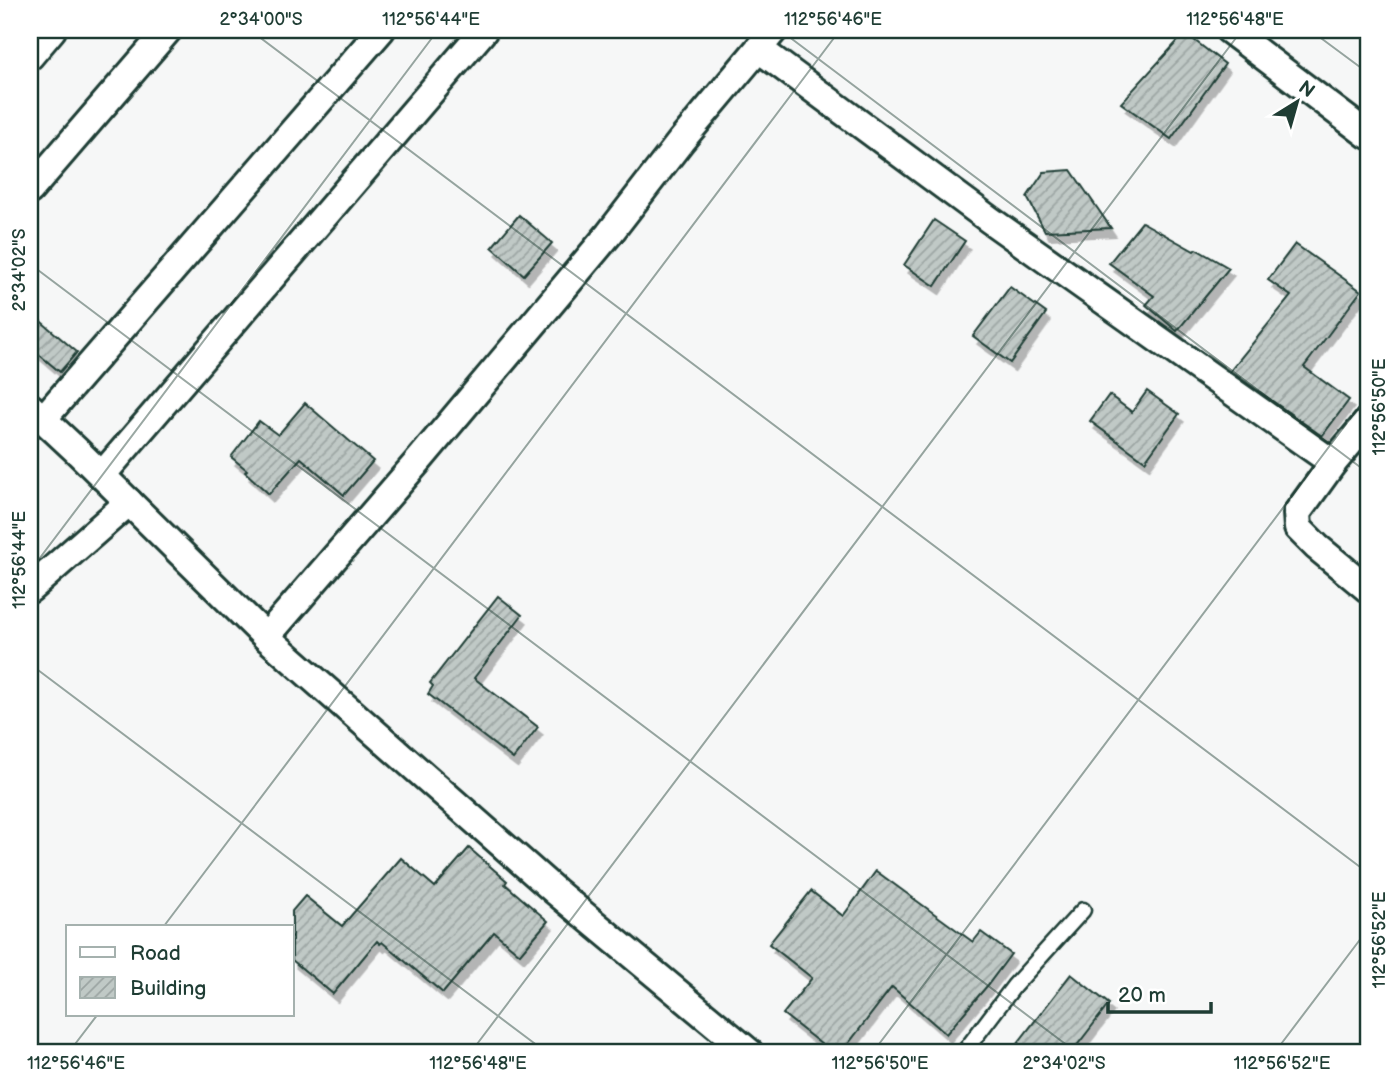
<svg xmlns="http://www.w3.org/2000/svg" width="1398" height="1082" viewBox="0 0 1398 1082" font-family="'Balsamiq Sans',sans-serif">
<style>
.building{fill:url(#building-hatch);stroke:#1f3d34;stroke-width:2;filter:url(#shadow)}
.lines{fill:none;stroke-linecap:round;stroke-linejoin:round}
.lane-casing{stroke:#1f3d34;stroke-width:19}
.street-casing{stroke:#1f3d34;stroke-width:32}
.lane{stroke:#fff;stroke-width:14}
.street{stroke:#fff;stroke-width:26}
.ticks{fill:none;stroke:#1f3d34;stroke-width:2;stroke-opacity:0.45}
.neatline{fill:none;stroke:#1f3d34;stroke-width:2.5}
.ticks-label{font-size:18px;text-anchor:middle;fill:#1f3d34}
</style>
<defs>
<pattern id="building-hatch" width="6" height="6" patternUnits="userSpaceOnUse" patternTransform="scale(1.75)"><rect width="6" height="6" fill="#c0c9c6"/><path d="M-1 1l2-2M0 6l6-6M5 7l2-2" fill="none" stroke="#9ba4a2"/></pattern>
<filter id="shadow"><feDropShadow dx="4.5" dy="8" stdDeviation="0" flood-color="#0004"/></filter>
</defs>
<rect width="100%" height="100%" fill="#f6f7f7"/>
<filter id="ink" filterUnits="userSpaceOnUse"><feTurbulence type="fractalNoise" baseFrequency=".0143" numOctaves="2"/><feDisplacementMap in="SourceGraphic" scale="14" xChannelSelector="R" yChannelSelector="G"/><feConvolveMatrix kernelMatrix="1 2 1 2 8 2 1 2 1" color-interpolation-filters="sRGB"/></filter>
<g filter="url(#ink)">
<g class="building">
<path d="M1185,33L1225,64L1171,139L1121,103Z"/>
<path d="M1071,170L1111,228L1045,231L1027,197L1044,172Z"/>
<path d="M519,215L552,243L524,275L492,247Z"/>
<path d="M934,220L965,241L935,286L904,265Z"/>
<path d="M1142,222L1194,251L1196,249L1229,268L1177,331L1146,305L1154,296L1109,263Z"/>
<path d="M1295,244L1361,291L1304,367L1349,400L1322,436L1230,371L1291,296L1268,280Z"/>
<path d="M1010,287L1046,313L1010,363L973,336Z"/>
<path d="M30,312L77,352L60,372L30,347Z"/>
<path d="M1147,391L1179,414L1145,461L1090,421L1109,395L1132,412Z"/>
<path d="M305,403L373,461L344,495L301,458L269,494L245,472L247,470L231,457L259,421L278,435Z"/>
<path d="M498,596L522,615L474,678L538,727L513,759L428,694L433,686L430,683Z"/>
<path d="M469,848L507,881L505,884L548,921L520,954L494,932L443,993L382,942L380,944L377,941L333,994L292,960V911L305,896L342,926L401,858L435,887Z"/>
<path d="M876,871L973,942L981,932L1011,954L987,986L946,1034L892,987L842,1052H831L783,1014L812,978L769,944L811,891L843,916Z"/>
<path d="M1071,974L1109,1004L1072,1052H1011Z"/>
</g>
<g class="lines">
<defs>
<path id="lane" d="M964,1052L1014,986L1083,910"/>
<g id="street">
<path d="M1229,30L1368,135"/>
<path d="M759,49L990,220L1333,463"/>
<path d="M30,56L52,30"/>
<path d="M30,190L168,30"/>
<path d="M30,407L76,450L266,637L555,891L749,1052"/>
<path d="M43,419L381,30"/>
<path d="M1368,421L1333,463L1297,513L1298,528L1317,547L1368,589"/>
<path d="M102,475L484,30"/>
<path d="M30,589L129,502"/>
<path d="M266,637L420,459L609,234L681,141L774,30"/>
</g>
</defs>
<use href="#lane" class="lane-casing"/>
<use href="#street" class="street-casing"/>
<use href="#lane" class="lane"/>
<use href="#street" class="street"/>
</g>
</g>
<path class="ticks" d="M250,30L1368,873M780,30L1368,473M1310,30L1368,73M30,38L36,30M30,264L1076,1052M30,571L438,30M30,664L546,1052M164,926L840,30M69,1052L98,1014M471,1052L1242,30M873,1052L1368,395M1275,1052L1368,929"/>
<rect width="1398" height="1082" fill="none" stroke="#fff" stroke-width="77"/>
<rect x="66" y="925" width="228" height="91" fill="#ffffff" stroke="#a5b1ae" stroke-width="2"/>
<rect x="80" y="947" width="35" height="10" fill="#ffffff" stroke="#a5b1ae" stroke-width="2"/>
<text x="130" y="960" font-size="21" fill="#1f3d34">Road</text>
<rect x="80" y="977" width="35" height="21" fill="url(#building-hatch)" stroke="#a5b1ae" stroke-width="2"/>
<text x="130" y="995" font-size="21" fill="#1f3d34">Building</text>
<g transform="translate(1297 102) rotate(37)" stroke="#ffffff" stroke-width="5" paint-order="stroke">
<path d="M0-5L12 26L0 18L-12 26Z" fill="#1f3d34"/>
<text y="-10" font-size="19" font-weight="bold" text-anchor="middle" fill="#1f3d34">N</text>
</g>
<path d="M1108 1002v10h103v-10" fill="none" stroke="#1f3d34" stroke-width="3.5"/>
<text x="1118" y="1002" font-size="21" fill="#1f3d34" stroke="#ffffff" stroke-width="5" paint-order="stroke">20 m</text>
<rect x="38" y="38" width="1322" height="1006" class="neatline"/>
<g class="ticks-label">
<text x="261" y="25">2°34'00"S</text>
<text x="431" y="25">112°56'44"E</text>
<text x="833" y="25">112°56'46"E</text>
<text x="1235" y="25">112°56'48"E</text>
<text transform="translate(19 270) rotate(-90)" y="6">2°34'02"S</text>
<text transform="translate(1379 407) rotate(-90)" y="6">112°56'50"E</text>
<text transform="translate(19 560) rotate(-90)" y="6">112°56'44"E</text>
<text transform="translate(1379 940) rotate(-90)" y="6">112°56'52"E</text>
<text x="76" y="1069">112°56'46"E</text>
<text x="478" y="1069">112°56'48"E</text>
<text x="880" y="1069">112°56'50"E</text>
<text x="1064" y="1069">2°34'02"S</text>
<text x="1282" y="1069">112°56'52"E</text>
</g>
</svg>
